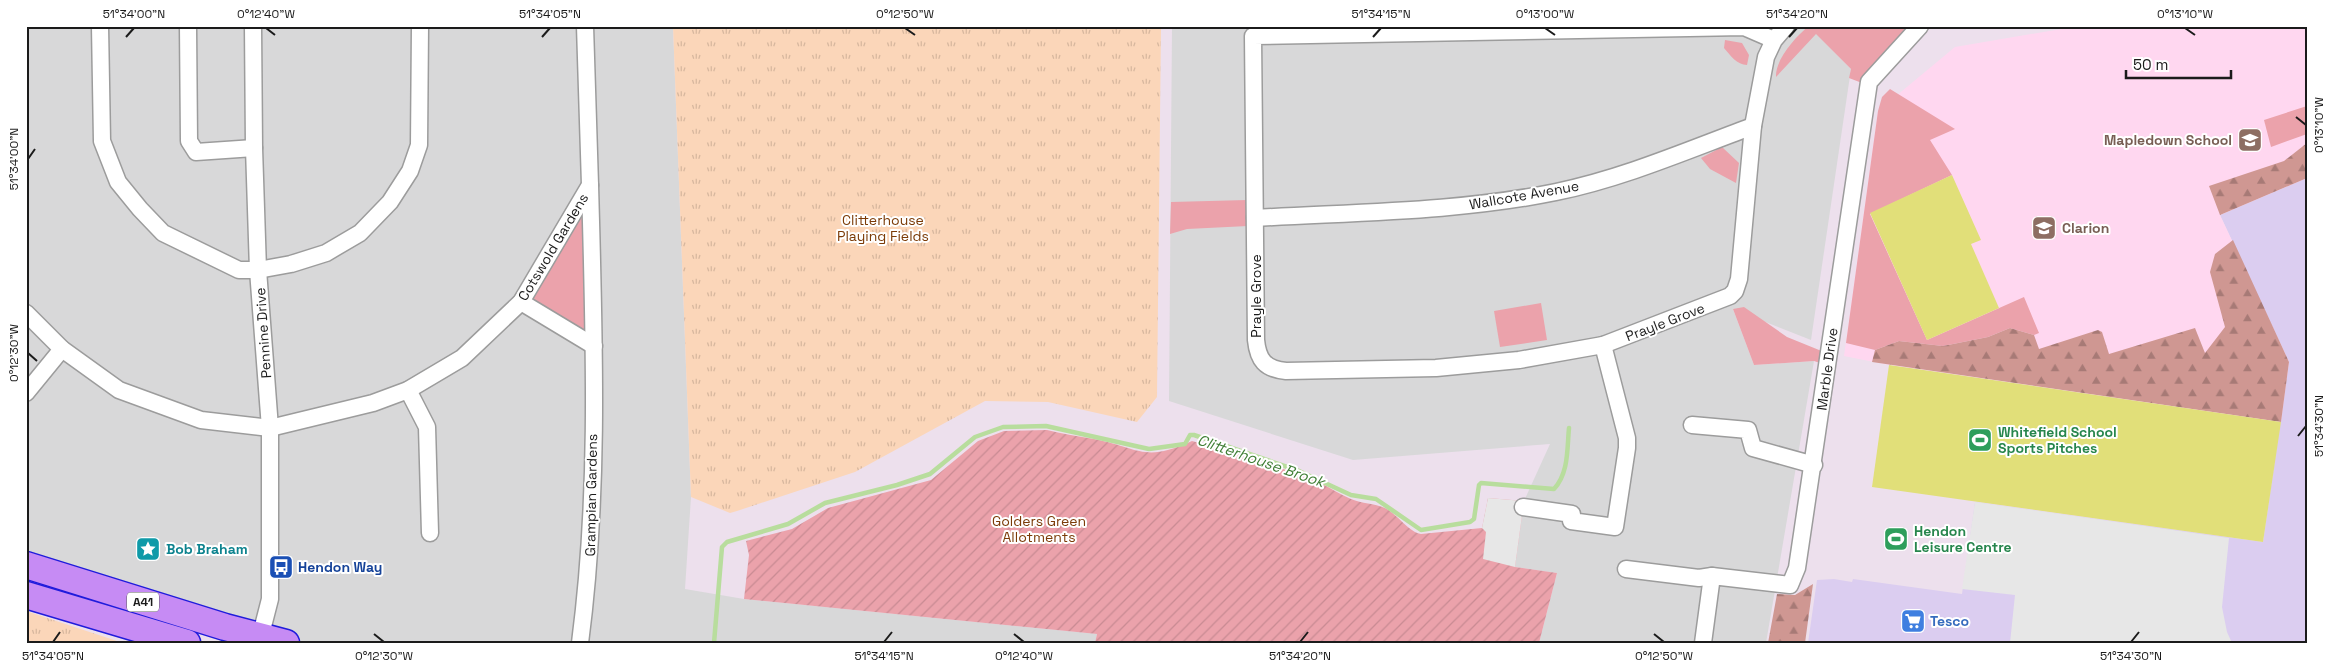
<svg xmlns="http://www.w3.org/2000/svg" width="2333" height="669" viewBox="0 0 2333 669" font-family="'Space Grotesk',sans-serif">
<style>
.residential{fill:#d8d8d9}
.commercial{fill:#dbcdf0}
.education{fill:#ffd7f0}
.grass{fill:#eba2ab}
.forest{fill:url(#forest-firs)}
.park{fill:url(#park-tufts)}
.garden{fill:url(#garden-furrows)}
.pitch{fill:#e1df79}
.parking{fill:#e7e7e7}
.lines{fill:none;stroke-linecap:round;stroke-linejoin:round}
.stream{stroke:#b8dd9d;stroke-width:4.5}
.minor-casing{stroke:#9c9c9c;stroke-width:19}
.trunk-casing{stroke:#201cdc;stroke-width:29}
.minor{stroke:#fff;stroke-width:16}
.trunk{stroke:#c68bf4;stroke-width:26}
.ticks{fill:none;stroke:#1b1b1b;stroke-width:2}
.labels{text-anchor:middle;stroke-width:4;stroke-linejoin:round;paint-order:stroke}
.shield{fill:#fff;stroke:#5f5f5f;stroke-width:1}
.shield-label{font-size:12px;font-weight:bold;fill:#1b1b1b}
.education-label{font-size:14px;font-weight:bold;fill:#785e54;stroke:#fff;text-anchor:end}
.street-label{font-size:14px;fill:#1b1b1b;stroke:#fff}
.park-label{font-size:14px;fill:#7b3b07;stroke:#fff}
.leisure-label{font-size:14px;font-weight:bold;fill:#27864d;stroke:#fff;text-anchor:start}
.culture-label{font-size:14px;font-weight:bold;fill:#0d838f;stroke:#fff;text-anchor:start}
.transit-label{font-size:14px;font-weight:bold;fill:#164399;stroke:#fff;text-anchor:start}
.shop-label{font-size:14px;font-weight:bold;fill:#366cbe;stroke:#fff;text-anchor:start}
.water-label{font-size:15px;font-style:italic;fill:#3f7e35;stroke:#fff}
.neatline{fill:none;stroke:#1b1b1b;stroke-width:2}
.ticks-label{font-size:12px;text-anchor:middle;fill:#1b1b1b}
</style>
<defs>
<pattern id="forest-firs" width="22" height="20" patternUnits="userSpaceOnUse" patternTransform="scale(1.25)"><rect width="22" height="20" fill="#cf9792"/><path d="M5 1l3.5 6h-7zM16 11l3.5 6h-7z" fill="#a77a76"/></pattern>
<pattern id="park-tufts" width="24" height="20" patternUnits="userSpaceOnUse" patternTransform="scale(1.25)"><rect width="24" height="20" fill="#fbd6b9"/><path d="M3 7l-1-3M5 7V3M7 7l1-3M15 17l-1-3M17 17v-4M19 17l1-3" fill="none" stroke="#d7b79e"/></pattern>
<pattern id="garden-furrows" width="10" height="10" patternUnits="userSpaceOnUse" patternTransform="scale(1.25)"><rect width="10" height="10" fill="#eba2ab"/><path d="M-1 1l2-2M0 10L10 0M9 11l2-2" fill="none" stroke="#c98b93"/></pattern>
</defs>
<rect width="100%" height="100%" fill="#ede0ed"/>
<g class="residential">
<path d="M26,26H673L691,497L685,589L744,599L1097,634L1095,643H297L26,564Z"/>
<path d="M1172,26H1809L1851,69L1811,340L1733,309L1754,365L1814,361L1766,643H1539L1557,573L1515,567L1524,501L1550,444L1353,460L1169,401Z"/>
</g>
<path class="commercial" d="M2307,178V643H1808L1817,580L1834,579L1852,582L1853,579L1962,594L1975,502L2263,542L2289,362L2220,215Z"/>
<path class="education" d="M2079,26H2307V178L2220,215L2289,362L2281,422L1889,365L1844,356L1878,111L1955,47Z"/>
<g class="grass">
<path d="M1809,26H1913L1862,83L1849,78L1851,69L1816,34L1776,77C1775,60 1795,37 1809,26Z"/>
<path d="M1725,40L1742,43L1749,55L1747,65C1737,65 1730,55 1724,48Z"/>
<path d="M1890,89L1955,129L1930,140L1952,175L1870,214L1927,340L2024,297L2039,333L2034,335L2010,328L1988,337L1943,346L1899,341L1875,350L1846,343L1878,111L1882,97Z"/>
<path d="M2307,106V134L2271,147L2264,120Z"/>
<path d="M1722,147L1739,163L1736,183L1710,169L1701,158Z"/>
<path d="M590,185L594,346L521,302Z"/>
<path d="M1247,200L1248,226L1187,229L1170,234L1171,202Z"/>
<path d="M1541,303L1547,340L1500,347L1494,311Z"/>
<path d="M1744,307L1787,337L1824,352L1823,364L1814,361L1754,365L1733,309Z"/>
</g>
<g class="forest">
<path d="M2307,143V178L2220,215L2209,186L2284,161Z"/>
<path d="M2233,240L2289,362L2281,422L1872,362L1875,350L1899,341L1943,346L1988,337L2010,328L2034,335L2039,349L2098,330L2102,332L2109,354L2195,328L2205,353L2225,327L2210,272L2215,254Z"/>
<path d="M1813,584L1805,643H1768L1777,594L1795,595Z"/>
</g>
<g class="park">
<path d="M673,26H1161L1157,397L1137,422L1048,402L985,401L855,472L737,511L730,513L691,497Z"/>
<path d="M26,611L123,643H26Z"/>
</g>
<path class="garden" d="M1047,430C1063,434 1078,436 1094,439C1140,448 1144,463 1192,441C1236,453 1278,466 1320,483C1331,488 1341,495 1351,499C1362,504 1374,503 1385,508C1397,514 1410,533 1421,534L1482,528L1488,498L1524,501L1515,567L1557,573L1539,643H1095L1097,634L744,599L749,555L746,541L792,529L828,508L931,480L978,441L1004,431Z"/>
<g class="pitch">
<path d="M1952,175L1981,240L1971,244L1999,308L1927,340L1870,213Z"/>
<path d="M1889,365L2281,422L2263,542L1872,487Z"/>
</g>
<g class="parking">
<path d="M1488,498L1524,501L1515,567L1483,559L1486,532L1482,528Z"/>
<path d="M1975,502L2229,538L2222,607L2227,632L2232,643H2010L2015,595L1962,589Z"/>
</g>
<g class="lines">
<path class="stream" d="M714,643L722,547L727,542L788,524L825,503L897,485L930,474L975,437L1003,427L1046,426L1149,449L1185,444L1190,435H1194L1299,471L1351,495L1376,499L1421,530L1470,522L1474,519L1479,485L1481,483L1554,489C1569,473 1567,448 1569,428"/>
<defs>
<g id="minor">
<path d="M100,26L102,141L118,182L140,209L163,233L239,270H258L291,264L326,253L360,233L390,202L410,171L419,145L420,26"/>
<path d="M188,26L189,141L196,152L254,148"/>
<path d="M253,26L254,148L258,270L270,428V599L260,638"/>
<path d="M1774,40L1744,27L1253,36L1256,340C1258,360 1265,369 1286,371L1436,368L1519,360L1603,345L1730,296L1735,291L1739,279L1753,126L1766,57L1774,40L1786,26"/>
<path d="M1255,218C1356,212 1458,212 1556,192C1624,178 1688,150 1753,126"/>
<path d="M521,302L594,346"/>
<path d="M26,313L62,349L119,390L201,420L270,428L373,403L408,390L462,358L521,302L590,185L585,26"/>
<path d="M408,390L427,427L430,533"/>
<path d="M26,393L62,349"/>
<path d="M1692,425L1748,430L1753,448L1814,465"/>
<path d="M1523,507L1572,514L1571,521L1615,527L1627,448V438L1603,345"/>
<path d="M1626,569L1699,578L1712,576"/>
<path d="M580,643C600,491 594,337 590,185"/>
<path d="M1703,643L1712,576L1790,585L1797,568L1869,82L1920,26"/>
</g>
<g id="trunk">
<path d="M26,565L225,627L286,643"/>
<path d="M26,595L187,643"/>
</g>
</defs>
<use href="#minor" class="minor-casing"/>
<use href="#trunk" class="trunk-casing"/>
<use href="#minor" class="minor"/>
<use href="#trunk" class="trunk"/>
</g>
<path class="ticks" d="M266,28L275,35M905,28L915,35M1545,28L1555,35M2185,28L2195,35M126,37L134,28M542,37L550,28M1373,37L1381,28M1789,37L1797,28M2296,117L2306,125M28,159L35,149M28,353L37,361M2298,436L2306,426M374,634L384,642M1014,634L1024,642M1654,634L1664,642M53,642L60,632M884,642L892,632M1300,642L1308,632M2131,642L2139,632"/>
<defs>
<symbol id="school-square" viewBox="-11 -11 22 22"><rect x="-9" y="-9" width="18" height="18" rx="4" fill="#8d6e63" stroke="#fff"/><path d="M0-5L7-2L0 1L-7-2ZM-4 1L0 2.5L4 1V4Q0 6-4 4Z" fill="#fff"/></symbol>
<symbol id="stadium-square" viewBox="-11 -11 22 22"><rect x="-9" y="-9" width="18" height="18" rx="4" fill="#2e9e5b" stroke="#fff"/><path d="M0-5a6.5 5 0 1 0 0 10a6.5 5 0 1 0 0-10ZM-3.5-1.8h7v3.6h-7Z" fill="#fff"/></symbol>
<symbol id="sight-square" viewBox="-11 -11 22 22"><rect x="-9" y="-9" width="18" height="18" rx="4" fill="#0f9aa8" stroke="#fff"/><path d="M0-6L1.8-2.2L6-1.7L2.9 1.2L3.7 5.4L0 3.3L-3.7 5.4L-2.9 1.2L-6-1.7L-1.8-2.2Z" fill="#fff"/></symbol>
<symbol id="bus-square" viewBox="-11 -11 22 22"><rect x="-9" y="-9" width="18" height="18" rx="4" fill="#1a4fb4" stroke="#fff"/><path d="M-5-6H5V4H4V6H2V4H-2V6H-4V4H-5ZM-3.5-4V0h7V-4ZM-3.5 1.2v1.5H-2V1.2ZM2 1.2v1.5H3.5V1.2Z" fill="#fff"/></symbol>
<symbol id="supermarket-square" viewBox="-11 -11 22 22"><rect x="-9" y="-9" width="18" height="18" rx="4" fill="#3f7fe0" stroke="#fff"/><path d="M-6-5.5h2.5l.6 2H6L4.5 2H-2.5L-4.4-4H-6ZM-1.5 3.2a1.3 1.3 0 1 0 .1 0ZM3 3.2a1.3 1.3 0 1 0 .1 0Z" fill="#fff"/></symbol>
</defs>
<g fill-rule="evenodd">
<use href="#school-square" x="2236" y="126" width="28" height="28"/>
<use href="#school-square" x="2030" y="214" width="28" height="28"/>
<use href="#stadium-square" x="1966" y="426" width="28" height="28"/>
<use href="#stadium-square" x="1882" y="525" width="28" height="28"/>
<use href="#sight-square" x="134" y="535" width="28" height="28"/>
<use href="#bus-square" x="267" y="553" width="28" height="28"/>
<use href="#supermarket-square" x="1899" y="607" width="28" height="28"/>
</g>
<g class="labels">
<rect class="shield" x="127" y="592.5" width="32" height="19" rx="4"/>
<g class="shield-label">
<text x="143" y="606">A41</text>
</g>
<g class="education-label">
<text x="2232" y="145">Mapledown School</text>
<text x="2062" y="233" text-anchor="start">Clarion</text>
</g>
<g class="street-label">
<text transform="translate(1524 195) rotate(-10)" y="5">Wallcote Avenue</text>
<text transform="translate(553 247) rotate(-59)" y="5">Cotswold Gardens</text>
<text transform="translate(1256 296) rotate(-90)" y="5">Prayle Grove</text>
<text transform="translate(1665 322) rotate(-21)" y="5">Prayle Grove</text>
<text transform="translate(263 333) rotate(-94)" y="5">Pennine Drive</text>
<text transform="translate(1827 369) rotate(-82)" y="5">Marble Drive</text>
<text transform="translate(591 495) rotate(-89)" y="5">Grampian Gardens</text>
</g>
<g class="park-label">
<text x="883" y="225">Clitterhouse<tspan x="883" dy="16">Playing Fields</tspan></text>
<text x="1039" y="526">Golders Green<tspan x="1039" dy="16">Allotments</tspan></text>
</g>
<g class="leisure-label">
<text x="1998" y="437">Whitefield School<tspan x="1998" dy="16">Sports Pitches</tspan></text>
<text x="1914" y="536">Hendon<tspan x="1914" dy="16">Leisure Centre</tspan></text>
</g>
<g class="culture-label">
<text x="166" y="554">Bob Braham</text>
</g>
<g class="transit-label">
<text x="298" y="572">Hendon Way</text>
</g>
<g class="shop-label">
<text x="1930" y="626">Tesco</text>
</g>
<g class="water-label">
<text transform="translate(1261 461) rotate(19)" y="5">Clitterhouse Brook</text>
</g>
</g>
<rect width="2333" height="669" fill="none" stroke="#ffffff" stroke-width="55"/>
<path d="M2126 70v8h105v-8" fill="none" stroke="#1b1b1b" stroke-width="2.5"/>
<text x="2133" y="70" font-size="15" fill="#1b1b1b" stroke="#ffffff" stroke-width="4" paint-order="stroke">50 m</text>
<rect x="28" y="28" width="2278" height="614" class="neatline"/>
<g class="ticks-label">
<text x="134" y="18">51°34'00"N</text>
<text x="266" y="18">0°12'40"W</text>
<text x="550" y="18">51°34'05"N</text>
<text x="905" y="18">0°12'50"W</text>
<text x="1381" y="18">51°34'15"N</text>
<text x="1545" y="18">0°13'00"W</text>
<text x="1797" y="18">51°34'20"N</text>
<text x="2185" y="18">0°13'10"W</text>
<text transform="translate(2319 125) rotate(-90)" y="4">0°13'10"W</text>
<text transform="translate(14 159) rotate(-90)" y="4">51°34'00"N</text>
<text transform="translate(14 353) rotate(-90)" y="4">0°12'30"W</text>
<text transform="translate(2319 426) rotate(-90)" y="4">51°34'30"N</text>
<text x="53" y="660">51°34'05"N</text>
<text x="384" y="660">0°12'30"W</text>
<text x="884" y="660">51°34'15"N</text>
<text x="1024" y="660">0°12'40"W</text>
<text x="1300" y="660">51°34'20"N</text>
<text x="1664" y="660">0°12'50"W</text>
<text x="2131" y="660">51°34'30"N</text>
</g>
</svg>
